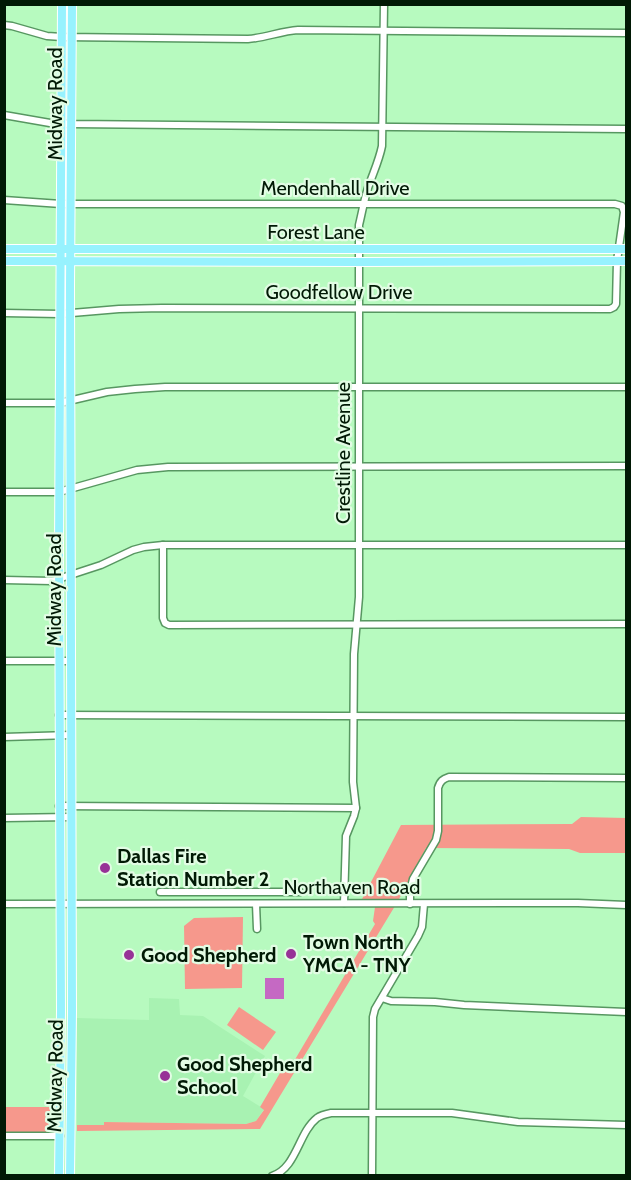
<svg xmlns="http://www.w3.org/2000/svg" width="631" height="1180" viewBox="0 0 631 1180" font-family="Cabin,sans-serif">
<style>
.built{fill:#a8f2b2}
.green{fill:#f6988c}
.water{fill:#c569c3}
.lines{fill:none;stroke-linecap:round;stroke-linejoin:round}
.minor-casing{stroke:#579761;stroke-width:9}
.major-casing{stroke:#fff;stroke-width:10}
.minor{stroke:#fff;stroke-width:6}
.major{stroke:#97f2fe;stroke-width:8}
.poi-dot{fill:#973297;stroke:#e2fce4;stroke-width:2}
.labels{text-anchor:middle;stroke-width:4.5;stroke-linejoin:round;paint-order:stroke}
.street-label{font-size:20px;fill:#011905;stroke:#e2fce4}
.poi-label{font-size:20px;font-weight:bold;fill:#011905;stroke:#e2fce4;text-anchor:start}
</style>
<rect width="100%" height="100%" fill="#b7fabf"/>
<path class="built" d="M149,998L179,999L180,1015L203,1016L265,1056L243,1096L264,1109L256,1121L246,1124L105,1122L104,1125H77V1018L149,1020Z"/>
<g class="green">
<path d="M581,817L626,818V853H580L569,849L426,848L398,901H361L401,825L572,824Z"/>
<path d="M395,906L260,1129L77,1131V1125H104V1122L246,1124L256,1121L264,1110L260,1107L280,1073L276,1070L280,1064H283L290,1068L375,924L373,921L375,907Z"/>
<path d="M243,917L242,988L185,989L184,926L194,918Z"/>
<path d="M239,1007L276,1032L263,1050L227,1025Z"/>
<path d="M4,1107H54L53,1132H5Z"/>
</g>
<rect class="water" x="265" y="978" width="19" height="21"/>
<g class="lines">
<defs>
<g id="minor">
<path d="M4,25L12,26L47,36L62,37L248,39C265,38 281,31 298,30L626,33"/>
<path d="M4,115L50,123L71,124L626,129"/>
<path d="M4,200L61,204H615L622,206L624,212L617,261L616,304L614,307L610,309L162,308L119,309L60,314L4,313"/>
<path d="M4,403H60L107,392L135,389L165,387H626"/>
<path d="M4,492H59L137,470L168,467L626,466"/>
<path d="M163,545V618L165,623L169,625L626,624"/>
<path d="M4,580L52,581L101,565L133,550L144,547L163,545H626"/>
<path d="M4,661H71"/>
<path d="M59,715L626,717"/>
<path d="M4,737L71,735"/>
<path d="M59,806L356,808"/>
<path d="M4,818L71,817"/>
<path d="M160,892H300"/>
<path d="M344,903L346,836L354,816L356,808L353,782L354,654L359,597V225C362,213 364,200 368,188C373,173 379,161 382,146L384,4"/>
<path d="M4,904L578,903L626,905"/>
<path d="M256,904L257,929"/>
<path d="M410,904V891L413,879L436,840L438,831V788C440,781 443,779 449,777L626,778"/>
<path d="M382,998L391,1001L435,1002L464,1005L626,1012"/>
<path d="M4,1136H60"/>
<path d="M272,1176C297,1168 298,1133 317,1118C321,1115 326,1114 331,1113H452L518,1122L626,1125"/>
<path d="M372,1176L373,1017L375,1009L418,936L422,927L424,904"/>
</g>
<g id="major">
<path d="M4,249H626"/>
<path d="M4,261L359,262L626,261"/>
<path d="M59,1176L61,1011L59,548L62,4"/>
<path d="M70,1176L72,1011L70,286L72,4"/>
</g>
</defs>
<use href="#minor" class="minor-casing"/>
<use href="#major" class="major-casing"/>
<use href="#minor" class="minor"/>
<use href="#major" class="major"/>
</g>
<g class="poi-dot">
<circle cx="105" cy="868" r="6"/>
<circle cx="291" cy="954" r="6"/>
<circle cx="129" cy="955" r="6"/>
<circle cx="165" cy="1076" r="6"/>
</g>
<g class="labels">
<g class="street-label">
<text transform="translate(55 104) rotate(-90)" y="7">Midway Road</text>
<text x="335" y="195">Mendenhall Drive</text>
<text x="316" y="239">Forest Lane</text>
<text x="339" y="299">Goodfellow Drive</text>
<text transform="translate(343 453) rotate(-90)" y="7">Crestline Avenue</text>
<text transform="translate(54 590) rotate(-90)" y="7">Midway Road</text>
<text x="352" y="894">Northaven Road</text>
<text transform="translate(55 1076) rotate(-89)" y="7">Midway Road</text>
</g>
<g class="poi-label">
<text x="117" y="863">Dallas Fire<tspan x="117" dy="23">Station Number 2</tspan></text>
<text x="303" y="949">Town North<tspan x="303" dy="23">YMCA - TNY</tspan></text>
<text x="141" y="962">Good Shepherd</text>
<text x="177" y="1071">Good Shepherd<tspan x="177" dy="23">School</tspan></text>
</g>
</g>
<rect width="631" height="1180" fill="none" stroke="#011905" stroke-width="12"/>
</svg>
